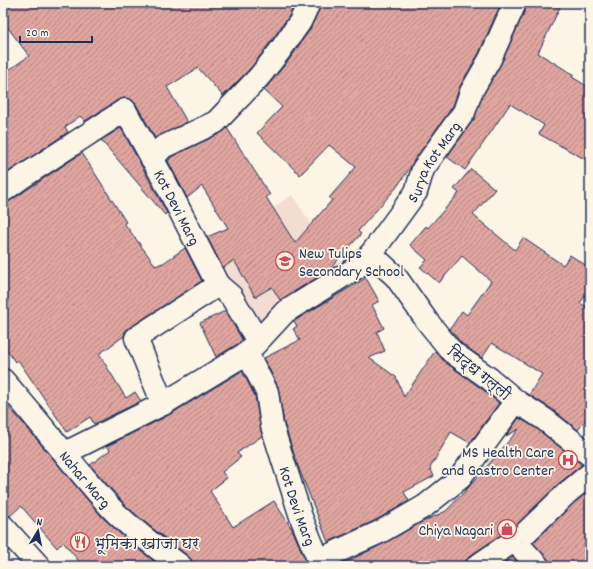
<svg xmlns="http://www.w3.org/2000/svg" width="593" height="569" viewBox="0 0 593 569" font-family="Dekko,'Playpen Sans Deva',sans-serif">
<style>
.built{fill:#f4ddd0}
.building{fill:url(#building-hatch);stroke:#1b2f5e}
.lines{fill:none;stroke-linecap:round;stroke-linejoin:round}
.street-casing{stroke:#1b2f5e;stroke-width:25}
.secondary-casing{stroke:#1b2f5e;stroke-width:25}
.street{stroke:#fcf5e5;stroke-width:22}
.secondary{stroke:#fcf5e5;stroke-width:22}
.labels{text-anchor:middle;stroke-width:3.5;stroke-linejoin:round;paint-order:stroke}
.street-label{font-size:16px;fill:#1b2f5e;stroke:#fcf5e5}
.poi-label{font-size:16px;fill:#1b2f5e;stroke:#fcf5e5;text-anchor:start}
</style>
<defs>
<pattern id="building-hatch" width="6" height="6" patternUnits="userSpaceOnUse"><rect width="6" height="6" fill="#e0a59f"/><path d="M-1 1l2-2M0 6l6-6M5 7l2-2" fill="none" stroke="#b58785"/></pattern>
</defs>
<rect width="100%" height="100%" fill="#fcf5e5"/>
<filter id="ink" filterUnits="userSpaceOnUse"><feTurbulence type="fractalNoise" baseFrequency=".025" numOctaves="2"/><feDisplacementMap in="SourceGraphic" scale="8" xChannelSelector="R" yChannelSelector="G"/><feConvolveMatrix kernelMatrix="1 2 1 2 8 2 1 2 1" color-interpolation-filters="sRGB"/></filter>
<g filter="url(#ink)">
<path class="built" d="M292,195L314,228L330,247L346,272L256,326L222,267L242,255L231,236Z"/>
<g class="building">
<path d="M3,3H295L289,16L269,44L250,69L223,96L198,68L167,87L187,122L155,138L136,104L131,99L124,98L118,100L85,121L80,116L65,127L68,132L3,176V74L29,56L3,21Z"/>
<path d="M321,3H501L479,53L460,86L453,106L413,162L410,168L396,188L358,231L361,234L328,271L280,300L272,287L255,297L234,260L223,268L207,237L228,228L202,186L187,198L168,161L171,157L221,133L227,128L270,195L266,197L295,243L332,200L329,198L356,167L329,145L300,175L257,133L282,107L264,90L289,60L310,29L320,8Z"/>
<path d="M527,3H562L538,53L574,75L572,77L590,88V162L539,134L544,125L510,104L465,170L447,157L474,119L482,97L501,64L526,8Z"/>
<path d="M121,128L167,213L165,215L101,140Z"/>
<path d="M82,153L126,222L124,223L156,266L162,263V264L185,248L202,281L129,328L125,331L124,336L99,354L126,398L135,392L141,401L94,424L90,417L67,432L18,360L15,362L3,344V204L10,201Z"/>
<path d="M471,169L495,189L473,215L515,250L523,238L563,265L570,255L590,268V288L580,303L590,309V414L578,430L552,409L529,395L542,374L492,343L482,358L461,343L450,329L462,311L467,315L491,281L462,256L439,283L420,267L427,260L410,245L426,226L428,228L459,193L454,189Z"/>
<path d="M366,278L379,301L372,305L384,328L377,332L385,351L369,358L396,377L404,397L435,351L445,362L482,389L499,403L470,443L451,432L430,468L434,476L404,492L409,501L376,520L328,542L296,461L284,423L278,387L264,358L300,340L293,329L297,326L294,321Z"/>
<path d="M225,311L242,339L239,343L216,357L200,323Z"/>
<path d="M242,371L255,396L262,436L237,453L241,457L222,472L227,478L210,491L233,527L274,501L292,529L308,566H193L192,561L188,556L152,528L127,507L90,465L110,450L107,446L169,415Z"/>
<path d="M3,401L23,423L102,517L127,540L160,566H83L63,542L57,548L21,506L10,516L3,514Z"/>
<path d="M519,418L537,429L582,465L558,484L510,531L502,534L470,556L466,560L465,566H338L387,542L420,523L446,511L469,487L519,429L506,436Z"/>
<path d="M590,490V566H550L547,558L533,543L575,502Z"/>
<path d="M513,557L521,566H499Z"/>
</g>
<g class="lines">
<defs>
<g id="street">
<path d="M152,159L163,147L216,122L259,77L279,52L300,22L309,3"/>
<path id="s1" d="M3,191L21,178L125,110L163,178L218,285L136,338L163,404"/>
<path d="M371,254L396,277L427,321L452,352L490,379L516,401L544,419L590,455"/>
<path d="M218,285L231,296L258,341"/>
<path id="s2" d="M247,353L267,392L272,426L301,517L321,566"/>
<path id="s3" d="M3,380C40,422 74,467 111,508C130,528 158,549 181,566"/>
<path id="s4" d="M65,453L163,404L247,353L285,312L356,268L371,254L416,192L423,169L464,112L471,92L490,59L515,3"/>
<path d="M516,542L538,566"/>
<path d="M319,560L382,531L425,506L459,479L516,401"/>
<path d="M477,566L509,544L516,542L567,493L590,474"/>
</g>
<path id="secondary" d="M3,526L39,566"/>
</defs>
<use href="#street" class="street-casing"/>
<use href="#secondary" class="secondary-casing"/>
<use href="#street" class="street"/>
<use href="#secondary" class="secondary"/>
</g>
</g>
<defs>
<symbol id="school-ring" viewBox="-11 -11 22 22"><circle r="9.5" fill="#fcf5e5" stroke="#d1495b" stroke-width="1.5"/><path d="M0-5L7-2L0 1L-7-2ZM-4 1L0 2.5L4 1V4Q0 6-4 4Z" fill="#d1495b"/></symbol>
<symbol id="hospital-ring" viewBox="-11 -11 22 22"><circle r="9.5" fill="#fcf5e5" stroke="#d1495b" stroke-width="1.5"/><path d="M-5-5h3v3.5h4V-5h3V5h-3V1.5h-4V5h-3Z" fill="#d1495b"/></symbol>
<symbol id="shop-ring" viewBox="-11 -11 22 22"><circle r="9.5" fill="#fcf5e5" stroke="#d1495b" stroke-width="1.5"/><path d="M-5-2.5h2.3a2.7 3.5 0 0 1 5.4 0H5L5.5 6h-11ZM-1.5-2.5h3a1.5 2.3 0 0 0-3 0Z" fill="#d1495b"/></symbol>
<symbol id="restaurant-ring" viewBox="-11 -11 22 22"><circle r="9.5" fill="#fcf5e5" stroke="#d1495b" stroke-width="1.5"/><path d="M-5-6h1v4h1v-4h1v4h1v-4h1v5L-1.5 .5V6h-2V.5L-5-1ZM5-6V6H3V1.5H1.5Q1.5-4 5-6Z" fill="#d1495b"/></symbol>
</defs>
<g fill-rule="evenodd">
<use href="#school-ring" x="274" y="250" width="22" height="22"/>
<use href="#hospital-ring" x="557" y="449" width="22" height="22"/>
<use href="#shop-ring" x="496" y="518" width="22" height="22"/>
<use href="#restaurant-ring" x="69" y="531" width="22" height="22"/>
</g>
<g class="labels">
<g class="street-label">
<text dy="6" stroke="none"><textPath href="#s4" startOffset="480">Surya Kot Marg</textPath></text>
<text dy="6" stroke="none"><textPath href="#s1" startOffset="257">Kot Devi Marg</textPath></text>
<text transform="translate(480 372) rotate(39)" y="6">सिद्ध गल्ली</text>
<text dy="6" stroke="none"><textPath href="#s3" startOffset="129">Nahar Marg</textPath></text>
<text dy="6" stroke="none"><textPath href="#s2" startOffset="162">Kot Devi Marg</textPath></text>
</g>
<g class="poi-label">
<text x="299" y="258">New Tulips<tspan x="299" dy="18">Secondary School</tspan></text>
<text x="554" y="457" text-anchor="end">MS Health Care<tspan x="554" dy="18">and Gastro Center</tspan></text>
<text x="493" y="535" text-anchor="end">Chiya Nagari</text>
<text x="94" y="548">भूमिका खाजा घर</text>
</g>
</g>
<rect width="593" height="569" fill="none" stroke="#fcf5e5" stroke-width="16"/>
<rect x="8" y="8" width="577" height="553" fill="none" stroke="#1b2f5e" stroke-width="1.5" filter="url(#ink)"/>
<g transform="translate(38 531) rotate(10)" stroke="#fcf5e5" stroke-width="3" paint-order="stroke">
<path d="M0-3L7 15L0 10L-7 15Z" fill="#1b2f5e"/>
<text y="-6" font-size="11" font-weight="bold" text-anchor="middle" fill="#1b2f5e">N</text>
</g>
<path d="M20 36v6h72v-6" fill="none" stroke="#1b2f5e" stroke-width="2"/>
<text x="26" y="36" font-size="12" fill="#1b2f5e" stroke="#fcf5e5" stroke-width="3" paint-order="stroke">20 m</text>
</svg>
